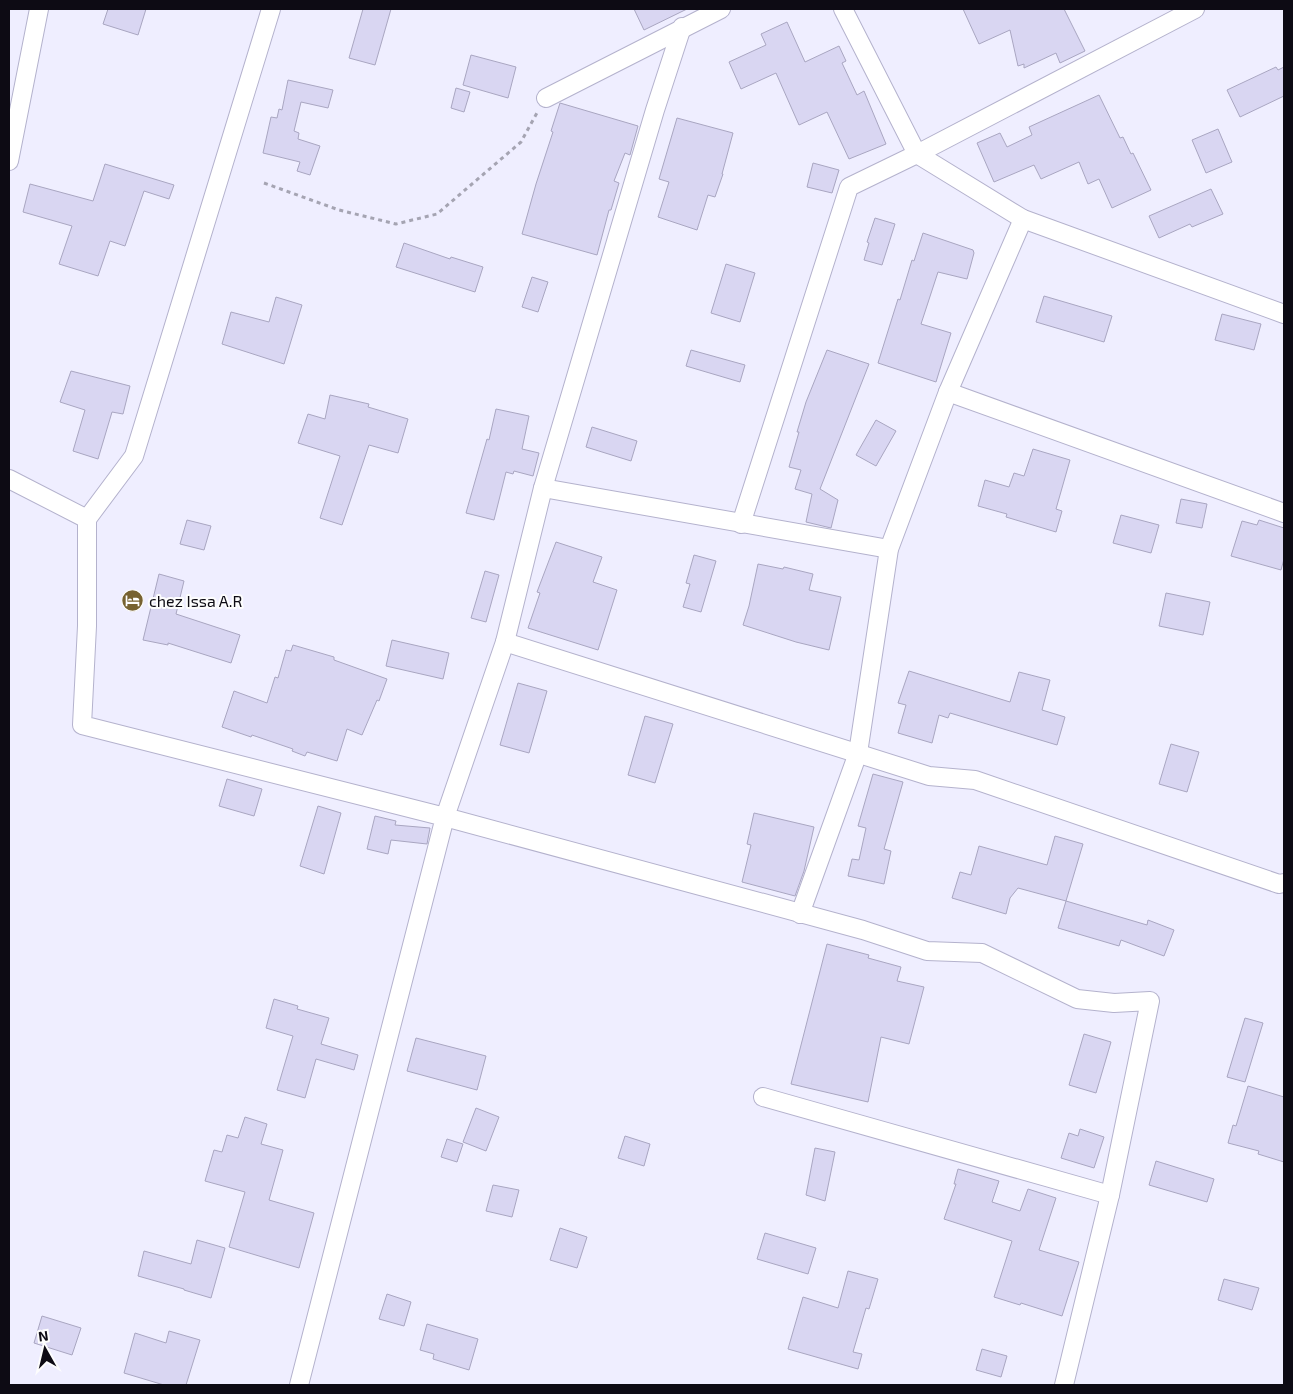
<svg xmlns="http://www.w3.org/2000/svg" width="1293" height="1394" viewBox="0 0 1293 1394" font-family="'Exo 2',sans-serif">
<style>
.building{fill:#d9d6f2;stroke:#a9a6c1}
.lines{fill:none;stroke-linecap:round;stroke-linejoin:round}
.minor-casing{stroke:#b4b2cd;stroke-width:20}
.path{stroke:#a5a4b2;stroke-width:3;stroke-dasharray:4 4;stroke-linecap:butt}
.minor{stroke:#fff;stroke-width:18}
.labels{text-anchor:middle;stroke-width:4;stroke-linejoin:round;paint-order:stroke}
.poi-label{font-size:16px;fill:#0d0b14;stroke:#fdfdfd;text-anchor:start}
</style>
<rect width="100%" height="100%" fill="#efeeff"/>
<g class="building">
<path d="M108,9H146L138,35L103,24Z"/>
<path d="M363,9H391L375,65L349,58Z"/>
<path d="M634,9H687L644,30Z"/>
<path d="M963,9H1064L1085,51L1060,63L1056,53L1024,68V64L1018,66L1010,30L979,44Z"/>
<path d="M787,22L805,62L839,46L846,61L842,63L857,95L864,91L886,144L849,159L827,112L799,125L776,73L741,89L729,62L766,45L761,34Z"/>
<path d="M471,55L516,67L508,98L463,85Z"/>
<path d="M1276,67L1278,70L1284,67V96L1240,117L1227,90Z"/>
<path d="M288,80L333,90L328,108L301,102L294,131L299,133L298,139L320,146L310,175L297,171L300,162L263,153L271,117L277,118L279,109L282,110Z"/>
<path d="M456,88L470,92L464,112L451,108Z"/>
<path d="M1099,95L1120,138L1123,137L1131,154L1133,153L1151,190L1112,208L1099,179L1088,184L1079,162L1041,179L1034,165L994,182L977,143L1000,133L1007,147L1032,135L1029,127Z"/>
<path d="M560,103L638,126L630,155L625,153L614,181L619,183L611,210H609L597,255L522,234L536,184L553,132L551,131Z"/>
<path d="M677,118L733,133L722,174H723L715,197L708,195L697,230L658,217L669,182L659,179Z"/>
<path d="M1218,129L1232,162L1206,173L1192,140Z"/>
<path d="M813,163L839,170L832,193L807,187Z"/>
<path d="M105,164L174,185L169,199L144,191L125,246L110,241L98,276L59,264L72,226L23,212L30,184L93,201Z"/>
<path d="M1211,189L1223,214L1192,227L1190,224L1159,238L1149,216Z"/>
<path d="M875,218L895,224L882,265L864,260L869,243L867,242Z"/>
<path d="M923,233L973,250L974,253L967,279L938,272L921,324L951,333L936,382L878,363L898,299L900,300L912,260L914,261Z"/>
<path d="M404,243L450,259L451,257L483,267L475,292L396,267Z"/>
<path d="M726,264L755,273L740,322L711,313Z"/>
<path d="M532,277L548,282L538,312L522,307Z"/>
<path d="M1044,296L1112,316L1104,342L1036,322Z"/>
<path d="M276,297L302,305L284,364L222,344L231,312L269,322Z"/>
<path d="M1222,314L1261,324L1254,350L1215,340Z"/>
<path d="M691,350L745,365L740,382L686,366Z"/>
<path d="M827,350L869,364L820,489L838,500L831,528L806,522L812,494L795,489L801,470L789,467L799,432H797L806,402Z"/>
<path d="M71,371L130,386L123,414L112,412L98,459L73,451L85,410L60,402Z"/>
<path d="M330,395L369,404L368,407L408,419L398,453L369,445L342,525L320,518L340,456L298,443L308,414L325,419Z"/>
<path d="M496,409L529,416L522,449L539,453L533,476L514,471L513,474L506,472L494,520L466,513L487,439L489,440Z"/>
<path d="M876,420L896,431L876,466L856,455Z"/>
<path d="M592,427L637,441L631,461L586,447Z"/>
<path d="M1033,449L1070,460L1056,509L1062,511L1056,532L1006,517L1007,514L978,506L985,480L1009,487L1014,473L1024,476Z"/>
<path d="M1181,499L1207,504L1202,528L1176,523Z"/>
<path d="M1121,515L1159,525L1151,553L1113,543Z"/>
<path d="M187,520L211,526L204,550L180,544Z"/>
<path d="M1259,520L1284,528V559L1281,570L1231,556L1242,521L1257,525Z"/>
<path d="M556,542L602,557L593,582L617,590L598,650L528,628L540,593L537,592Z"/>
<path d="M694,555L716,561L701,612L683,607L690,584L686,583Z"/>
<path d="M758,564L783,569L784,567L813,574L809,590L841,597L829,650L796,642L743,625L749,606Z"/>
<path d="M485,571L499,575L486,622L471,618Z"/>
<path d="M159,574L184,581L176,614L240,635L231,663L168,643V645L143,640Z"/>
<path d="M1166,593L1210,602L1203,635L1159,626Z"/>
<path d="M392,640L449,653L443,679L386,666Z"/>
<path d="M293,645L334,657V660L387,679L379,701L377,700L362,735L347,729L337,761L307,752L305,756L292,751L293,749L252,735L251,737L222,727L234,691L267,703L275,677L278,678L286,650L291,651Z"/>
<path d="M909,671L1010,702L1019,672L1050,680L1042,710L1065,717L1057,745L950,713L948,718L939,715L932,743L898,733L906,705L898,703Z"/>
<path d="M518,683L547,691L529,753L500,745Z"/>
<path d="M645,716L673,724L655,783L628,775Z"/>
<path d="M1171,744L1199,752L1187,792L1159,784Z"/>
<path d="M873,774L903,782L884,849L891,851L884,884L848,876L852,859L859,860L866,828L858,826Z"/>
<path d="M227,779L262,789L254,816L219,806Z"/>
<path d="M318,806L341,813L324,874L300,866Z"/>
<path d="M754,813L814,827L804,871L795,896L742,882L751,845L747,844Z"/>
<path d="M375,816L396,821L395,825L430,828L427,844L391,840L388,854L367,849Z"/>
<path d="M1055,836L1083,844L1066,901L1018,888L1010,898L1006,914L952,898L960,872L971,875L979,846L1047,865Z"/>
<path d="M1066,901L1147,925L1148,920L1174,930L1164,956L1121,940L1119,946L1058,928Z"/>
<path d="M827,944L869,955L868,958L901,967L897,981L924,987L909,1044L881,1037L868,1102L791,1084Z"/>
<path d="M274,999L298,1006L297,1009L329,1018L321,1044L358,1055L354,1070L316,1059L305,1098L277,1090L293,1036L266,1028Z"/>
<path d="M1245,1018L1263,1023L1245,1082L1227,1077Z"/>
<path d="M1084,1034L1111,1042L1096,1093L1069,1085Z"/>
<path d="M416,1038L486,1056L477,1090L407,1071Z"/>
<path d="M1248,1086L1284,1097V1162L1258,1154L1259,1151L1228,1143L1233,1125L1236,1126Z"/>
<path d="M476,1108L499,1117L486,1151L463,1142Z"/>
<path d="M245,1117L267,1124L261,1144L283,1150L269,1200L314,1213L299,1268L229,1247L245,1192L205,1181L214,1150L222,1152L227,1135L238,1138Z"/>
<path d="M1080,1129L1104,1137L1094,1168L1061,1158L1069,1133L1078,1136Z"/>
<path d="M625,1136L650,1144L644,1166L618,1158Z"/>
<path d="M447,1139L463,1144L457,1162L441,1157Z"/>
<path d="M815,1148L835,1152L825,1201L806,1195Z"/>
<path d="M1156,1161L1214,1179L1207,1202L1149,1185Z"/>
<path d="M958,1169L999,1181L992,1202L1020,1211L1028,1189L1056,1198L1039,1250L1079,1262L1062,1316L1021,1303L1020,1305L994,1297L1012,1241L944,1219L956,1184H954Z"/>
<path d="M493,1185L519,1190L512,1217L486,1211Z"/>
<path d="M560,1228L587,1237L577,1268L550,1260Z"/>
<path d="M765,1233L816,1248L808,1274L757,1259Z"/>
<path d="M197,1240L225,1248L211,1298L184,1290V1289L138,1276L144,1251L191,1264Z"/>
<path d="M848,1271L878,1279L869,1309L866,1308L853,1352L862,1354L858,1369L788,1349L803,1297L838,1308Z"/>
<path d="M1224,1279L1259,1288L1252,1310L1218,1300Z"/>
<path d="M387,1294L411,1302L404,1326L379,1319Z"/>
<path d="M42,1316L81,1328L72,1355L34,1343Z"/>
<path d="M427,1324L478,1339L469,1370L433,1359L434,1354L420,1350Z"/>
<path d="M169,1331L200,1340L186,1385H164L124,1373L135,1333L166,1343Z"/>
<path d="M982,1349L1007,1356L1001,1377L976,1370Z"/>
</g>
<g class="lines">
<defs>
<g id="minor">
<path d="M271,9L134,456L87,519V626L82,725L445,817L299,1385"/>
<path d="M843,9L917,154L1023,219L1284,314"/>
<path d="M682,27L655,110L543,488L505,642L445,817L863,930L927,951L982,953L1077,999L1114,1003L1150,1001L1110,1195L1064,1385"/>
<path d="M546,98L721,9"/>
<path d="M9,161L39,9"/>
<path d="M948,392L1284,513"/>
<path d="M9,479L87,519"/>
<path d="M543,488L889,549"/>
<path d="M741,524L849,187L917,154L1195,9"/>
<path d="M505,642L929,776L975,780L1279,884L1284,883"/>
<path d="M800,914L858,753L889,549L948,392L1023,219"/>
<path d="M763,1097L1110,1195"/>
</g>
</defs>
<use href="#minor" class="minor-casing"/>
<path class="path" d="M264,183L339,210L396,224L437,214L521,142L538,111"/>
<use href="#minor" class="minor"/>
</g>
<defs>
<symbol id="hotel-disc" viewBox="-11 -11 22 22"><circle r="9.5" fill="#776231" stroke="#fdfdfd"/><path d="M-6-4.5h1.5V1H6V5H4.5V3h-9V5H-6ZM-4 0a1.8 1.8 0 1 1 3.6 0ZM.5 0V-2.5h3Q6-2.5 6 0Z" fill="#fff"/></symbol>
</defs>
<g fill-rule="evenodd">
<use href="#hotel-disc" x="120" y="588" width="25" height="25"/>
</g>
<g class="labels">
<g class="poi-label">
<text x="149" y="607">chez Issa A.R</text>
</g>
</g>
<rect width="1293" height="1394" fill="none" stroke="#0d0b14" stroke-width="20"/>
<g transform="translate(45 1349) rotate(352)" stroke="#fdfdfd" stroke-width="4" paint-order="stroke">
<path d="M0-4L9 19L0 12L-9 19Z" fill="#0d0b14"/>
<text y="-8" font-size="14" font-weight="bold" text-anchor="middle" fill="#0d0b14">N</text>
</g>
</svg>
